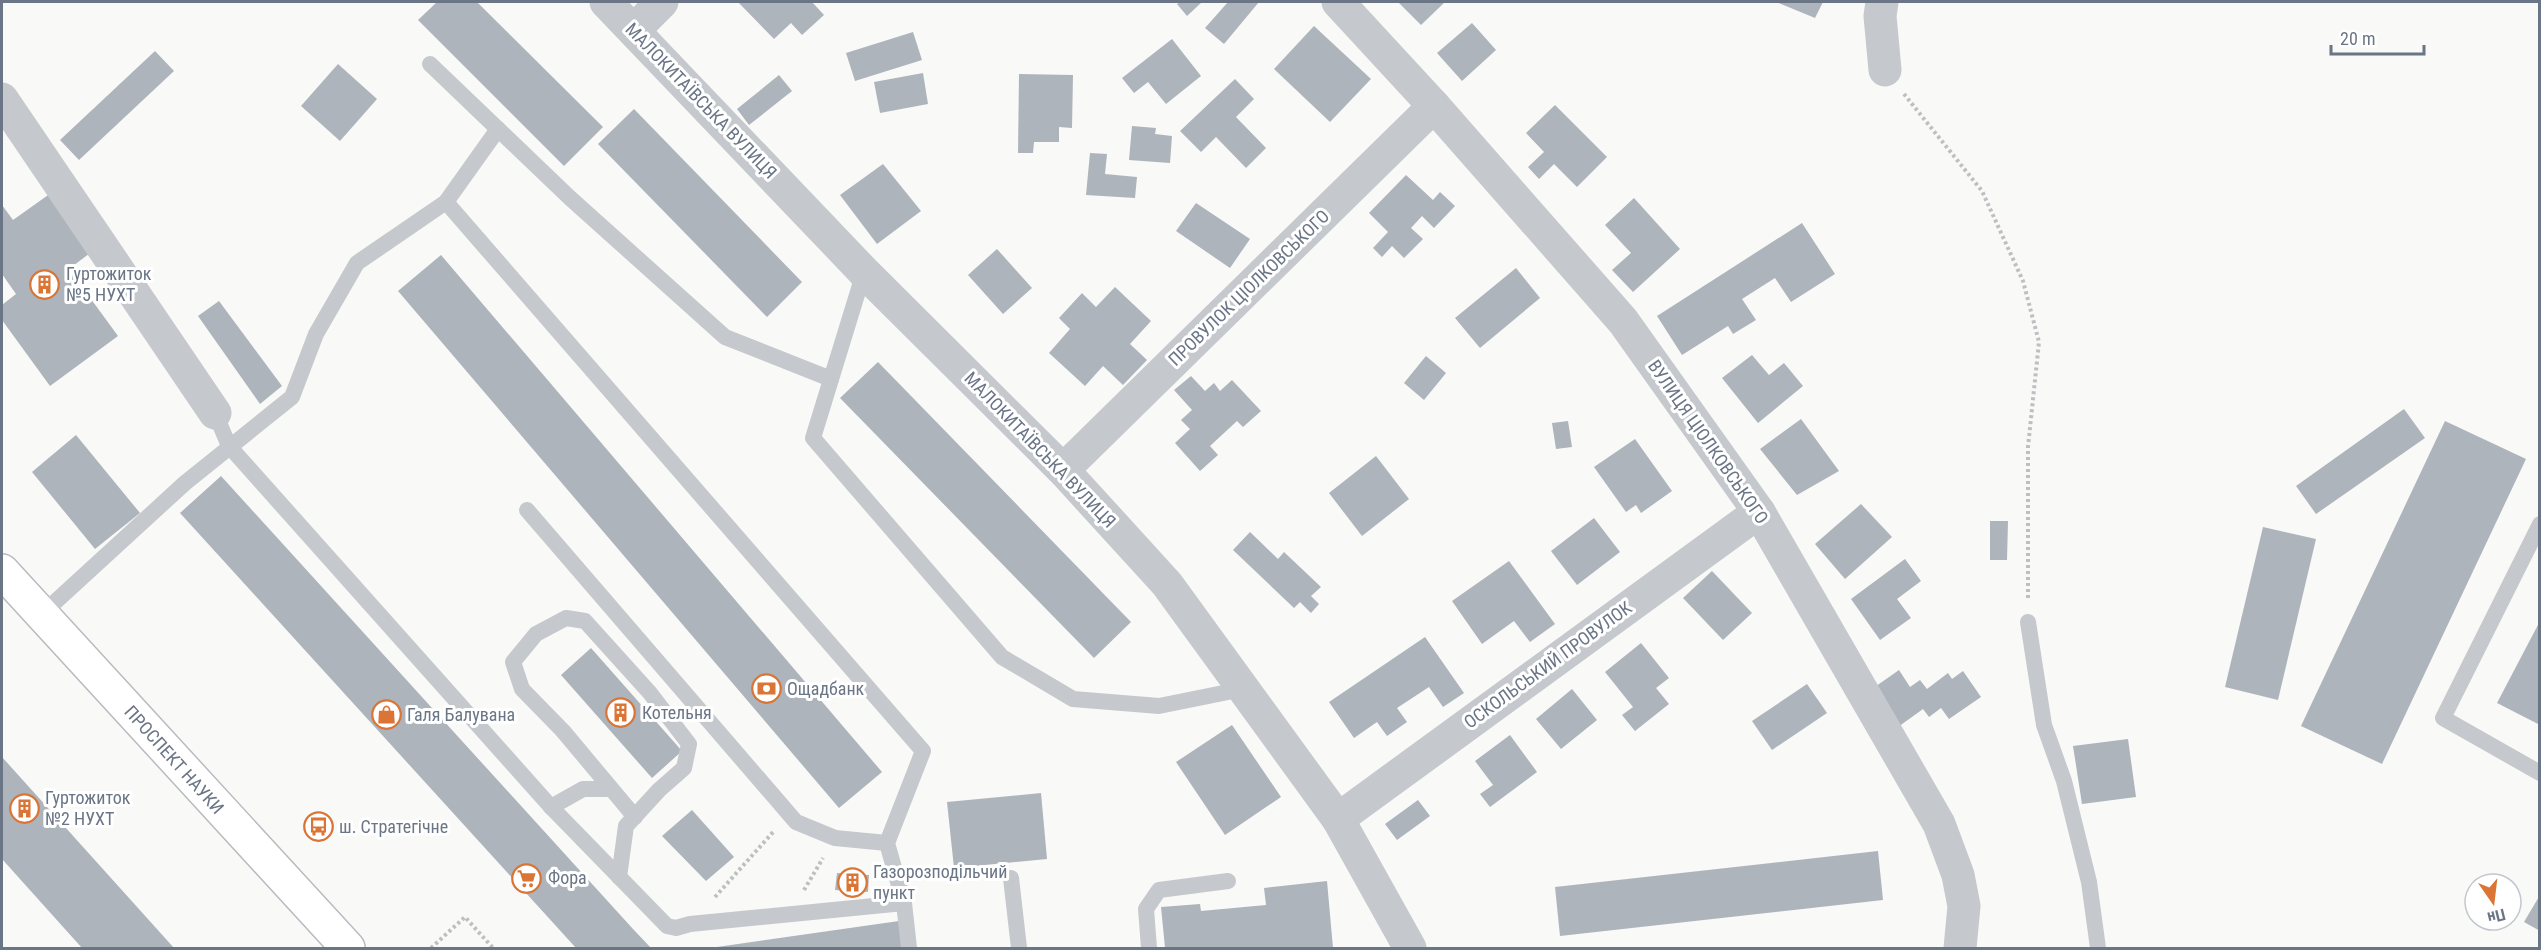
<svg xmlns="http://www.w3.org/2000/svg" width="2541" height="950" viewBox="0 0 2541 950" font-family="'Roboto Condensed',sans-serif">
<style>
.building{fill:#aeb4bb}
.lines{fill:none;stroke-linecap:round;stroke-linejoin:round}
.secondary-casing{stroke:#b8bbc0;stroke-width:36}
.path{stroke:#bdbfc2;stroke-width:4;stroke-dasharray:3 3;stroke-linecap:butt}
.lane{stroke:#c5c8cc;stroke-width:16}
.street{stroke:#c5c8cc;stroke-width:33}
.secondary{stroke:#fff;stroke-width:33}
.labels{text-anchor:middle;stroke-width:6;stroke-linejoin:round;paint-order:stroke}
.street-label{font-size:18px;fill:#6a7586;stroke:#fff}
.poi-label{font-size:18px;fill:#6a7586;stroke:#fff;text-anchor:start}
</style>
<rect width="100%" height="100%" fill="#f9f9f7"/>
<g class="building">
<path d="M437,2H477L603,127L564,166L418,20Z"/>
<path d="M738,2H812L824,15L802,35L791,23L774,39Z"/>
<path d="M1180,2H1202L1187,16L1177,4Z"/>
<path d="M1228,2H1259L1224,44L1205,28Z"/>
<path d="M1398,2H1445L1421,25Z"/>
<path d="M1776,2H1823L1815,18Z"/>
<path d="M1472,23L1496,50L1462,81L1437,53Z"/>
<path d="M1314,26L1371,79L1330,122L1274,69Z"/>
<path d="M913,32L922,60L855,81L846,53Z"/>
<path d="M1172,39L1201,76L1166,104L1148,82L1134,93L1122,78Z"/>
<path d="M155,51L174,71L79,160L60,140Z"/>
<path d="M338,64L377,99L340,141L301,106Z"/>
<path d="M923,73L928,104L880,113L874,82Z"/>
<path d="M1019,74L1073,75L1072,128L1059,127V142H1034L1033,153H1018Z"/>
<path d="M779,75L792,91L749,125L737,109Z"/>
<path d="M1235,79L1254,99L1236,117L1266,148L1246,168L1216,137L1201,152L1180,131Z"/>
<path d="M1555,105L1607,157L1577,187L1554,164L1539,179L1528,167L1544,152L1526,133Z"/>
<path d="M634,109L802,282L767,317L598,144Z"/>
<path d="M1132,126L1156,128L1155,134L1172,136L1170,163L1129,160Z"/>
<path d="M1090,153L1107,154L1105,174L1137,177L1135,198L1086,195Z"/>
<path d="M883,164L921,211L877,244L840,195Z"/>
<path d="M1406,175L1433,200L1440,192L1455,206L1434,228L1422,216L1411,228L1423,239L1404,258L1392,246L1382,257L1373,248L1388,232L1369,213Z"/>
<path d="M51,193L94,250L69,269L118,336L50,386L2,320V305L16,294L2,274V205L13,220Z"/>
<path d="M1634,198L1680,249L1633,292L1612,270L1631,253L1605,225Z"/>
<path d="M1196,203L1250,239L1230,268L1176,231Z"/>
<path d="M1802,223L1835,274L1791,302L1775,278L1742,299L1756,320L1733,334L1728,326L1682,355L1657,316Z"/>
<path d="M997,249L1032,288L1003,314L968,275Z"/>
<path d="M441,255L882,772L839,808L398,291Z"/>
<path d="M1516,268L1540,298L1480,348L1455,318Z"/>
<path d="M1115,287L1151,321L1130,344L1147,360L1123,385L1103,366L1085,386L1049,353L1070,329L1059,318L1082,293L1096,307Z"/>
<path d="M219,301L282,386L260,404L198,316Z"/>
<path d="M1752,355L1769,375L1784,363L1803,386L1758,423L1722,378Z"/>
<path d="M1426,356L1446,373L1424,400L1404,383Z"/>
<path d="M878,362L1131,622L1094,658L840,398Z"/>
<path d="M1191,376L1205,391L1214,383L1220,391L1232,380L1261,411L1243,427L1237,421L1210,446L1218,455L1200,471L1175,443L1190,429L1181,420L1192,410L1174,390Z"/>
<path d="M2404,409L2425,438L2316,514L2296,486Z"/>
<path d="M1801,419L1839,471L1797,495L1760,449Z"/>
<path d="M1568,421L1572,447L1556,449L1552,423Z"/>
<path d="M2445,421L2526,459L2382,764L2301,726Z"/>
<path d="M76,435L140,513L95,549L32,472Z"/>
<path d="M1635,439L1672,491L1641,513L1636,505L1626,512L1594,467Z"/>
<path d="M1376,456L1409,499L1362,536L1329,493Z"/>
<path d="M221,476L633,929L651,948H576L180,513Z"/>
<path d="M1861,504L1892,537L1845,579L1815,544Z"/>
<path d="M1594,518L1620,552L1577,585L1551,551Z"/>
<path d="M1990,521H2008L2007,560H1990Z"/>
<path d="M2263,527L2316,539L2278,700L2225,687Z"/>
<path d="M1250,532L1278,559L1284,552L1321,587L1311,596L1319,604L1311,613L1300,602L1294,608L1233,550Z"/>
<path d="M1905,559L1921,581L1897,599L1911,618L1880,640L1851,599Z"/>
<path d="M1509,561L1555,624L1530,642L1514,621L1482,644L1452,601Z"/>
<path d="M1712,571L1752,613L1723,640L1683,598Z"/>
<path d="M2540,621V725L2497,703Z"/>
<path d="M1425,637L1464,693L1443,707L1429,687L1397,708L1407,722L1387,736L1377,722L1354,738L1329,702Z"/>
<path d="M1641,643L1669,678L1656,688L1669,704L1635,731L1622,715L1633,707L1605,672Z"/>
<path d="M591,648L682,751L652,778L561,675Z"/>
<path d="M1899,670L1910,687L1920,680L1927,689L1948,673L1952,679L1963,671L1981,697L1949,719L1941,708L1929,717L1923,709L1898,727L1872,689Z"/>
<path d="M1807,684L1827,713L1772,750L1752,721Z"/>
<path d="M1572,689L1597,720L1561,749L1536,719Z"/>
<path d="M1232,725L1281,797L1225,835L1176,762Z"/>
<path d="M1510,735L1537,772L1490,807L1480,794L1493,785L1475,761Z"/>
<path d="M2128,739L2136,797L2082,804L2073,746Z"/>
<path d="M2,757L174,948H82L2,859Z"/>
<path d="M1041,793L1047,859L954,868L947,802Z"/>
<path d="M1418,800L1430,816L1397,840L1385,824Z"/>
<path d="M692,810L734,857L706,881L662,836Z"/>
<path d="M1878,851L1883,900L1560,936L1555,887Z"/>
<path d="M837,873L869,875L868,892L835,890Z"/>
<path d="M1327,881L1333,948H1165L1161,907L1200,904L1201,911L1266,905L1264,888Z"/>
<path d="M2540,895V931L2524,922Z"/>
<path d="M899,921L902,948H717V947Z"/>
</g>
<g class="lines">
<defs>
<path id="secondary" d="M2,571L348,948"/>
</defs>
<use href="#secondary" class="secondary-casing"/>
<g class="path">
<path d="M1904,94L1982,191L2023,281L2039,342L2028,447V599"/>
<path d="M804,890L823,858"/>
<path d="M715,897L774,831"/>
<path d="M431,948L465,917L493,948"/>
</g>
<g class="lane">
<path d="M430,64L570,198L725,337L831,379"/>
<path d="M446,202L923,751L887,843L904,903L909,948"/>
<path d="M864,272L813,438L1002,657L1073,699L1159,706L1243,689"/>
<path d="M215,413L229,446L551,807L667,926L676,928L690,924L904,903"/>
<path d="M527,510L796,822L835,838L887,843"/>
<path d="M2540,524L2443,718L2540,773"/>
<path d="M42,614L185,483L292,397L316,334L357,263L446,202L498,129"/>
<path d="M2028,622L2044,725L2064,781L2089,882L2098,948"/>
<path d="M551,807L583,789H609"/>
<path d="M619,877L626,826L659,790L684,768L689,744L650,693L585,621L566,618L536,634L513,662L522,689L563,731L635,817"/>
<path d="M1011,878L1019,948"/>
<path d="M1149,948L1146,909L1159,890L1228,881"/>
</g>
<g class="street">
<path d="M606,2L864,272L1063,470L1167,584L1338,819L1410,948"/>
<path d="M1338,2L1434,106L1623,321L1759,512L1939,824L1958,875L1964,906L1960,948"/>
<path d="M1882,2L1880,16L1885,70"/>
<path d="M634,30L662,2"/>
<path d="M2,99L215,413"/>
<path d="M1063,470L1434,106"/>
<path d="M1338,819L1759,512"/>
</g>
<use href="#secondary" class="secondary"/>
</g>
<defs>
<symbol id="building-ring" viewBox="-11 -11 22 22"><circle r="9.5" fill="#fff" stroke="#da7535" stroke-width="1.5"/><path d="M-4-6H4V6H1V3H-1V6H-4ZM-2.5-4.3h1.7v1.8h-1.7ZM.8-4.3h1.7v1.8H.8ZM-2.5-1h1.7V.8h-1.7ZM.8-1h1.7V.8H.8Z" fill="#da7535"/></symbol>
<symbol id="bank-ring" viewBox="-11 -11 22 22"><circle r="9.5" fill="#fff" stroke="#da7535" stroke-width="1.5"/><path d="M-6-4H6V4H-6ZM0-2.3a2.3 2.3 0 1 0 0 4.6a2.3 2.3 0 1 0 0-4.6Z" fill="#da7535"/></symbol>
<symbol id="shop-ring" viewBox="-11 -11 22 22"><circle r="9.5" fill="#fff" stroke="#da7535" stroke-width="1.5"/><path d="M-5-2.5h2.3a2.7 3.5 0 0 1 5.4 0H5L5.5 6h-11ZM-1.5-2.5h3a1.5 2.3 0 0 0-3 0Z" fill="#da7535"/></symbol>
<symbol id="bus-ring" viewBox="-11 -11 22 22"><circle r="9.5" fill="#fff" stroke="#da7535" stroke-width="1.5"/><path d="M-5-6H5V4H4V6H2V4H-2V6H-4V4H-5ZM-3.5-4V0h7V-4ZM-3.5 1.2v1.5H-2V1.2ZM2 1.2v1.5H3.5V1.2Z" fill="#da7535"/></symbol>
<symbol id="supermarket-ring" viewBox="-11 -11 22 22"><circle r="9.5" fill="#fff" stroke="#da7535" stroke-width="1.5"/><path d="M-6-5.5h2.5l.6 2H6L4.5 2H-2.5L-4.4-4H-6ZM-1.5 3.2a1.3 1.3 0 1 0 .1 0ZM3 3.2a1.3 1.3 0 1 0 .1 0Z" fill="#da7535"/></symbol>
</defs>
<g fill-rule="evenodd">
<use href="#building-ring" x="28" y="268" width="33" height="33"/>
<use href="#bank-ring" x="750" y="672" width="33" height="33"/>
<use href="#building-ring" x="604" y="696" width="33" height="33"/>
<use href="#shop-ring" x="370" y="698" width="33" height="33"/>
<use href="#building-ring" x="8" y="792" width="33" height="33"/>
<use href="#bus-ring" x="302" y="810" width="33" height="33"/>
<use href="#supermarket-ring" x="510" y="862" width="33" height="33"/>
<use href="#building-ring" x="836" y="866" width="33" height="33"/>
</g>
<g class="labels">
<g class="street-label">
<text transform="translate(701 101) rotate(46)" y="6">МАЛОКИТАЇВСЬКА ВУЛИЦЯ</text>
<text transform="translate(1249 288) rotate(-44)" y="6">ПРОВУЛОК ЦІОЛКОВСЬКОГО</text>
<text transform="translate(1708 442) rotate(55)" y="6">ВУЛИЦЯ ЦІОЛКОВСЬКОГО</text>
<text transform="translate(1040 450) rotate(46)" y="6">МАЛОКИТАЇВСЬКА ВУЛИЦЯ</text>
<text transform="translate(1548 665) rotate(-36)" y="6">ОСКОЛЬСЬКИЙ ПРОВУЛОК</text>
<text transform="translate(174 760) rotate(48)" y="6">ПРОСПЕКТ НАУКИ</text>
</g>
<g class="poi-label">
<text x="66" y="280">Гуртожиток<tspan x="66" dy="21">№5 НУХТ</tspan></text>
<text x="787" y="695">Ощадбанк</text>
<text x="642" y="719">Котельня</text>
<text x="407" y="721">Галя Балувана</text>
<text x="45" y="804">Гуртожиток<tspan x="45" dy="21">№2 НУХТ</tspan></text>
<text x="339" y="833">ш. Стратегічне</text>
<text x="873" y="878">Газорозподільчий<tspan x="873" dy="21">пункт</tspan></text>
<text x="548" y="884">Фора</text>
</g>
</g>
<rect width="2541" height="950" fill="none" stroke="#6a7586" stroke-width="6"/>
<g transform="translate(2493 902) rotate(166)"><circle r="28" fill="#ffffff" stroke="#c3c8cf" stroke-width="1.5"/>
<path d="M0-4.5L10 22L0 15L-10 22Z" fill="#da7535"/>
<text y="-9" font-size="16" font-weight="bold" text-anchor="middle" fill="#6a7586">Пн</text>
</g>
<path d="M2331 45v9h93v-9" fill="none" stroke="#6a7586" stroke-width="3"/>
<text x="2340" y="45" font-size="18" fill="#6a7586" stroke="#ffffff" stroke-width="4.5" paint-order="stroke">20 m</text>
</svg>
